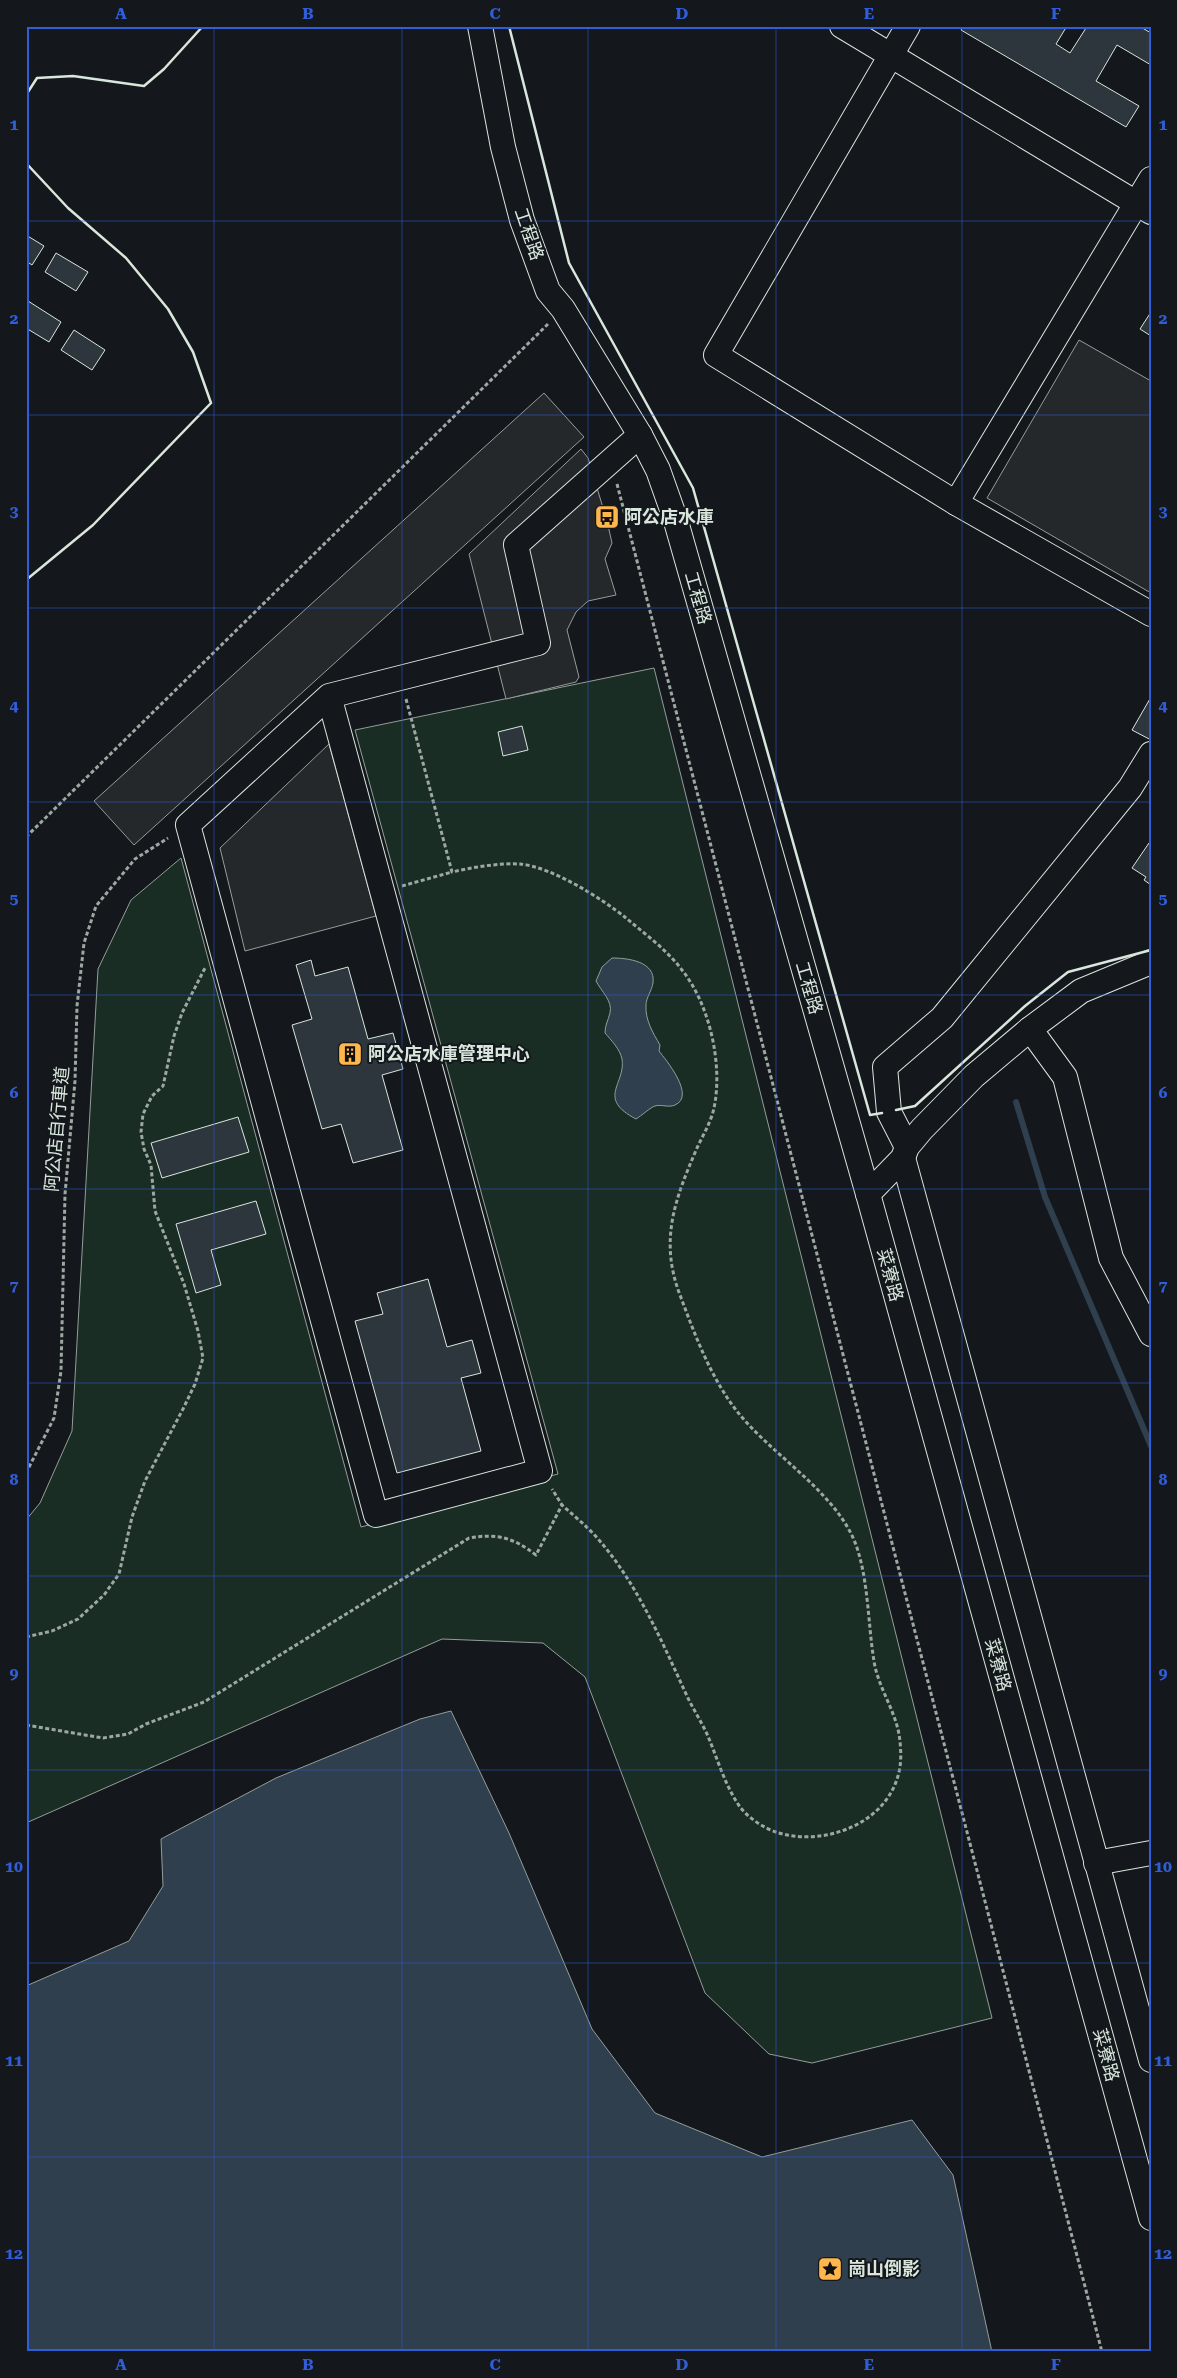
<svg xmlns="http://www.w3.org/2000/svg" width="1177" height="2378" viewBox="0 0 1177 2378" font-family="'Roboto Serif','Noto Sans TC',serif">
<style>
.green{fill:#1a2d24;stroke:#939e99}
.parking{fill:#24282b;stroke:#939e99}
.water{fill:#2f3f4d;stroke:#939e99}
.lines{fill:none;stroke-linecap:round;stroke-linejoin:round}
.stream{stroke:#2f3f4d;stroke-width:6}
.building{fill:#2c363c;stroke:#d8e6dc}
.minor-casing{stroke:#d8e6dc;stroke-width:26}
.path{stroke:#9da8a2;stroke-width:3;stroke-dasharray:4 2.5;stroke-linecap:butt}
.minor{stroke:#14181c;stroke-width:24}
.wall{stroke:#d8e6dc;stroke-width:2.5}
.grid{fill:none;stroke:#305dd8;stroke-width:1;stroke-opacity:0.55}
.labels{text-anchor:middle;stroke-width:4;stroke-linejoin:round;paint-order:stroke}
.street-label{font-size:18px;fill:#d8e6dc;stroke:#14181c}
.poi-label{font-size:18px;font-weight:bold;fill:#d8e6dc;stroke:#14181c;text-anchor:start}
.neatline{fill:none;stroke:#305dd8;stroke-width:2}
.grid-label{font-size:16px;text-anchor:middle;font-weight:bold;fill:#305dd8}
</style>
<rect width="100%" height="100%" fill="#14181c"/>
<path class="green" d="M654,668L992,2018L812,2063L769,2054L705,1993L585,1677L543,1643L442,1639L26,1823V1520L40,1503L72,1431L98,969L131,900L181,858L361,1527L558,1474L355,730Z"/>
<g class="parking">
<path d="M1079,340L1151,381V593L987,498Z"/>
<path d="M544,393L584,437L134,845L94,801Z"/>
<path d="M581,449L588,458L607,521L612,543L605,559L616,595L588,601L576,612L567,630L579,677L576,682L506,699L469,554Z"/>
<path d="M329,744L376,916L245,951L220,848Z"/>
</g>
<g class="water">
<path d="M612,958C627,958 656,961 653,983C652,990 646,998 646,1005C645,1020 653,1033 660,1045L659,1051C666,1060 696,1096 675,1105C669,1108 661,1104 655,1106C651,1107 641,1116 636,1119C596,1098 626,1084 622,1059C620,1049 611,1040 605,1033C605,1025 608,1021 610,1013C613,1001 601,991 596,981L602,967Z"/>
<path d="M451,1711L509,1833L592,2029L655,2113L762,2157L912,2120L953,2175L992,2352H26V1986L129,1941L163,1886L161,1839L276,1778L420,1719Z"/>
</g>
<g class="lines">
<path class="stream" d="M1016,1102L1045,1197L1151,1446"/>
</g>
<g class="building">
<path d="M964,26H1067L1056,44L1070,53L1086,28L1084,26H1139L1151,33V65L1117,45L1096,81L1139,106L1126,127L961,30Z"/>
<path d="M26,235L44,246L32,265L26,261Z"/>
<path d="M56,253L88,272L76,291L45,272Z"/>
<path d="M28,301L61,322L49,342L26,328V304Z"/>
<path d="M1151,312V336L1140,329Z"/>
<path d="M74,330L105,350L92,370L61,350Z"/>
<path d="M1151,697V740L1132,730Z"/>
<path d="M522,726L528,750L503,756L498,732Z"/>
<path d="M1149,843L1151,845V885L1144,880L1146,877L1132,868Z"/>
<path d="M311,960L315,976L348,967L368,1039L393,1033L403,1069L382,1075L403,1150L353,1163L341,1124L322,1129L292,1025L312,1019L296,965Z"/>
<path d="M238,1117L249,1152L162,1178L151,1143Z"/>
<path d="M256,1201L266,1234L211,1250L221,1285L196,1293L176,1224Z"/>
<path d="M428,1279L447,1347L472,1340L481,1373L461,1378L481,1451L397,1473L355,1321L383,1314L377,1293Z"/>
</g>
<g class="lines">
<defs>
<g id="minor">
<path d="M480,26L503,147L522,220L548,291L563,309L640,435L658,470L675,518L868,1194L1151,2218"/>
<path d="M842,26L1151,212"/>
<path d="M908,26L716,355L956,503L1151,614"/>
<path d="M956,503L1151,179"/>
<path d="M329,696L540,1471L376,1515L188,825L329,696L538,643L516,545L640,435"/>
<path d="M1030,1029L1065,1077L1111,1258L1151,1334"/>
<path d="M907,1147L889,1112L885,1067L942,1018L1130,788L1151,754"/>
<path d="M903,1158L1151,2060"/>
<path d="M868,1194L903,1158L907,1147L922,1129L974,1076L1030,1029L1081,991L1151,962"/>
<path d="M1096,1863L1151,1853"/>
</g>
</defs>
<use href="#minor" class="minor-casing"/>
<g class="path">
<path d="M617,484L1102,2352"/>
<path d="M406,699L452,872C474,867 498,863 520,864C552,867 601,898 626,918C645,934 667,950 682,970C710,1005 723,1065 714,1108C711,1122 703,1135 697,1148C675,1199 659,1240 680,1295C695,1335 710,1376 736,1410C768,1451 822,1483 848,1528C869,1563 867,1620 874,1661C878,1687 894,1708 899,1734C901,1747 902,1763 898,1776C884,1825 824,1846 779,1833C765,1829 746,1817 738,1804C724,1783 717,1757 707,1734C701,1721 693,1709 687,1696C662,1642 638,1585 599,1540C588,1527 574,1516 562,1505"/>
<path d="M26,837L548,324"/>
<path d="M402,886L452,872"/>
<path d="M26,1473L54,1418L61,1371L65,1194L75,1081L77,1006L84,943L96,906L135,859L168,838"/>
<path d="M26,1637L52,1631L78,1619L104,1595L119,1574L132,1517L145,1481L183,1409L195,1384L203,1358L198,1331L184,1284L155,1211L151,1165L144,1149L141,1132L143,1114L152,1096L163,1086L174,1036L182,1013L205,968"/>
<path d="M26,1725L103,1738L128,1734L146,1724L204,1702L469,1538C497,1533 514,1538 536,1555L562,1505L552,1489"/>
</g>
<use href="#minor" class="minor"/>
<g class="wall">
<path d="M509,26L569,263L693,488L870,1115L882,1113"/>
<path d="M26,95L37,78L73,76L144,86L164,69L203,26"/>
<path d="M26,163L68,208L126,258L168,309L193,352L211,403L93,525L26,580"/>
<path d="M896,1110L915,1106L1025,1006L1068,972L1151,950"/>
</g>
</g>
<path class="grid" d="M214,26V2352M402,26V2352M588,26V2352M776,26V2352M962,26V2352M26,221H1151M26,415H1151M26,608H1151M26,802H1151M26,995H1151M26,1189H1151M26,1383H1151M26,1576H1151M26,1770H1151M26,1963H1151M26,2157H1151"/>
<defs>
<symbol id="bus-square" viewBox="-11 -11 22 22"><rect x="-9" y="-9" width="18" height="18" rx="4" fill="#ffb74d" stroke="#14181c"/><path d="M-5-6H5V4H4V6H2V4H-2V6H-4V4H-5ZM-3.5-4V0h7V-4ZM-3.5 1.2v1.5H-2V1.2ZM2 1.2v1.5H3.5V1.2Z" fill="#111"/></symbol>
<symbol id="building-square" viewBox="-11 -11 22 22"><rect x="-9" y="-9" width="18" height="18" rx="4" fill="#ffb74d" stroke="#14181c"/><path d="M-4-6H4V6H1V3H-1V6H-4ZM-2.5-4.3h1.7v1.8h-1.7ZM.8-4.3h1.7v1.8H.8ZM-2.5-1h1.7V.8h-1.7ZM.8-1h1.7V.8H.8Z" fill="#111"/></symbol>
<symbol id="sight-square" viewBox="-11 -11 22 22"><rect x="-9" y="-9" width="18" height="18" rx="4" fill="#ffb74d" stroke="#14181c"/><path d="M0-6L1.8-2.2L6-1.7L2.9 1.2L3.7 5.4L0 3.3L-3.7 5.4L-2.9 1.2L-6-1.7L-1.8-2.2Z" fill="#111"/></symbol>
</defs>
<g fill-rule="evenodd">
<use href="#bus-square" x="593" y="503" width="28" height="28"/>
<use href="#building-square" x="336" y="1040" width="28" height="28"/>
<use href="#sight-square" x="816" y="2255" width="28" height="28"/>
</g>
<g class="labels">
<g class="street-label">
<text transform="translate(529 234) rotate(71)" y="6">工程路</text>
<text transform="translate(698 598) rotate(74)" y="6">工程路</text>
<text transform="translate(809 988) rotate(74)" y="6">工程路</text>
<text transform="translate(57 1129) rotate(-85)" y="6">阿公店自行車道</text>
<text transform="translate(890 1275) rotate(75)" y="6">菜寮路</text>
<text transform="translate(998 1665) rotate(75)" y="6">菜寮路</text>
<text transform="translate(1106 2055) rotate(75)" y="6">菜寮路</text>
</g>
<g class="poi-label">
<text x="624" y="523">阿公店水庫</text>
<text x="368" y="1060">阿公店水庫管理中心</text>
<text x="848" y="2275">崗山倒影</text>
</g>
</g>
<rect width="1177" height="2378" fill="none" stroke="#14181c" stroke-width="55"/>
<rect x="28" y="28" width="1122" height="2322" class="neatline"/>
<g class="grid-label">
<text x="121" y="19">A</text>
<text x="308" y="19">B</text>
<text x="495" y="19">C</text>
<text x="682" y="19">D</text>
<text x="869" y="19">E</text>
<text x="1056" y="19">F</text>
<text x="14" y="130">1</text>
<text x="1163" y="130">1</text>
<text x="14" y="324">2</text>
<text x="1163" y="324">2</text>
<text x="14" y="517">3</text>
<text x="1163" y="517">3</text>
<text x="14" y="711">4</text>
<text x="1163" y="711">4</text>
<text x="14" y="904">5</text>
<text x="1163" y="904">5</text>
<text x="14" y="1098">6</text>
<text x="1163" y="1098">6</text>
<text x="14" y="1291">7</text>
<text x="1163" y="1291">7</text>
<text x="14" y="1485">8</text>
<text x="1163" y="1485">8</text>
<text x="14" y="1679">9</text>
<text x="1163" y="1679">9</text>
<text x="14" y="1872">10</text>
<text x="1163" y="1872">10</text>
<text x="14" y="2066">11</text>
<text x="1163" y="2066">11</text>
<text x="14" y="2259">12</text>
<text x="1163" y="2259">12</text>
<text x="121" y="2370">A</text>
<text x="308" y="2370">B</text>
<text x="495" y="2370">C</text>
<text x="682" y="2370">D</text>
<text x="869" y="2370">E</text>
<text x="1056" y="2370">F</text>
</g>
</svg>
